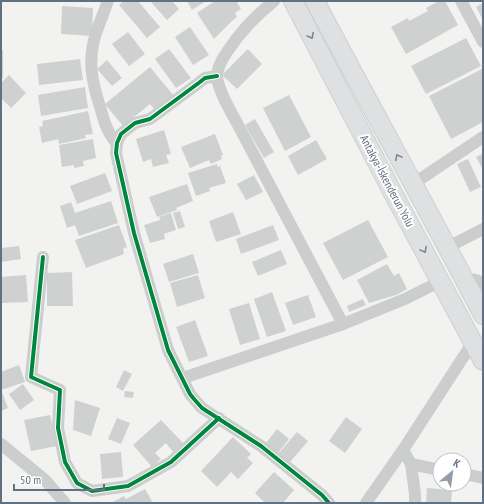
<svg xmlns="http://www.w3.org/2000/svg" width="484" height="504" viewBox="0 0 484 504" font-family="'PT Sans Narrow',sans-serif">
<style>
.building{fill:#cfd0d0}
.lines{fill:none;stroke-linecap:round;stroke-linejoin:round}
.highway-casing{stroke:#cdcfcf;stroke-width:20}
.minor{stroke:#cccdcd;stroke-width:12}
.highway{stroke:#dfe0e1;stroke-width:18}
.cycleway-casing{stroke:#fff;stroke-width:6}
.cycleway{stroke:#00873e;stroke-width:4}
.oneway{stroke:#7a8695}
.labels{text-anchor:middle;stroke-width:4;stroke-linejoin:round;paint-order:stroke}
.street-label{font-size:12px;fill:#617082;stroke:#fff}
</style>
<rect width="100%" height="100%" fill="#f2f3f0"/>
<g class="building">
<path d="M124,1H138L160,27L147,38L119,5Z"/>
<path d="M150,1H172L179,9L167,20Z"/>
<path d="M187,1H206L192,10Z"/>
<path d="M215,1H240L237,3L241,9L235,13L237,17L232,21L214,39L197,13Z"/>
<path d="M439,1H445L458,25L406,54L391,27L408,18L409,21L428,11L426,8Z"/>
<path d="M483,3V20L476,7Z"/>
<path d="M62,6L93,8L92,36L61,34Z"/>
<path d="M190,27L209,55L193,65L175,37Z"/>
<path d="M128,32L145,54L129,66L112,44Z"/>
<path d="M466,38L481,66L426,94L411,66Z"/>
<path d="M169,49L191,78L176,88L155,59Z"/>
<path d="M248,49L262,64L237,89L222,75Z"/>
<rect x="1" y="50" width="2" height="28"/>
<path d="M80,59L83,80L39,85L37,64Z"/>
<path d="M107,60L122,78L112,86L97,69Z"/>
<path d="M150,67L174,96L156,111L150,104L123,126L105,104Z"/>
<path d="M482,69L483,71V122L451,139L429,96Z"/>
<path d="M9,75L26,93L11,108L1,98V83Z"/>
<path d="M85,87L88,108L41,116L38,95Z"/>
<path d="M289,95L311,137L285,151L263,108Z"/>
<path d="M88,111L93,134L85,135L86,138L59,144L58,139L42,143L39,127L43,126L42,121Z"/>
<path d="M255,119L274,152L264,158L245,125Z"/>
<path d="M164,130L171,154L166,155L169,163L153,167L151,159L143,162L136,139Z"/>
<path d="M215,134L223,155L221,156L222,159L211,164L209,160L190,168L181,147Z"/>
<path d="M93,139L96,158L83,161L84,166L74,168V165L62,167L59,145Z"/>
<path d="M316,140L327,159L298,175L288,156Z"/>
<path d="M483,154V167L482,168L476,157Z"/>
<path d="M468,159L481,187L470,192L457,164Z"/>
<path d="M217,164L218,167L220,166L226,183L209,188L210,191L196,196L188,173Z"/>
<path d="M105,173L112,191L77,204L70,186Z"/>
<path d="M254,175L263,192L246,200L237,184Z"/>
<path d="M187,184L193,201L176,208L177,210L157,217L149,197Z"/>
<path d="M111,201L118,223L79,236L75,225L67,228L60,206L71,202L75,213Z"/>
<path d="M180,211L185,227L178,229L173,213Z"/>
<path d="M233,212L241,234L216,242L209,221Z"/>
<path d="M171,213L176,230L164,234L165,239L150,243L144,225L160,220L159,217Z"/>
<path d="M368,220L388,257L343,280L323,243Z"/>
<path d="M119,225L127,247L123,249L124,254L86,268L75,240Z"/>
<path d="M273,225L279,240L241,254L236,239Z"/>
<path d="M19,246L21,259L1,262V248Z"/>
<path d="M281,250L287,264L258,276L252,262Z"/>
<path d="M193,254L199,273L169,282L163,264Z"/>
<path d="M387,264L394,276L399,273L407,289L396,295L369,303L357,280Z"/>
<path d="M72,272L73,306H47V273Z"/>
<path d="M26,275L28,302L1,303V277Z"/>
<path d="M198,275L205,298L177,307L170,283Z"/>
<path d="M272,292L286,331L267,337L254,299Z"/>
<path d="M308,295L316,317L293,325L285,303Z"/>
<path d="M363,299L366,305L349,312L347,306Z"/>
<path d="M249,303L260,339L240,345L229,309Z"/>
<path d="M195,320L208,356L189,362L176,327Z"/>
<path d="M19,365L25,382L1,390V372Z"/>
<path d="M124,370L132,374L123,391L116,387Z"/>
<path d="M23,384L34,400L20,410L9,394Z"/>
<path d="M1,390L8,408L1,411Z"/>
<path d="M125,391L134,392L133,398L124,397Z"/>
<path d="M75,400L100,408L91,436L73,430Z"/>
<path d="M50,415L57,446L31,451L24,420Z"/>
<path d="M346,417L362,429L345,453L329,441Z"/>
<path d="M117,418L130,423L121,444L108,439Z"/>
<path d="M161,420L183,443L173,452L166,443L155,453L161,459L152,467L133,445Z"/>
<path d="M277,429L289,439L278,453L266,443Z"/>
<path d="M297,432L308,441L290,462L279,453Z"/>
<path d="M233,437L251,454L247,458L253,463L238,479L231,472L217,487L201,471Z"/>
<path d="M121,452L123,477L102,479L100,454Z"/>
<path d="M274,472L294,490L283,503H265L255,493Z"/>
<path d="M427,488L452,490L451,503H426Z"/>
<path d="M145,489L153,503H111L124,496L126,499Z"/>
</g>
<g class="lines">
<defs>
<g id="highway">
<path d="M293,1L394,195L483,361"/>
<path d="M315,1C370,106 428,209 483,315"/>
</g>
</defs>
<use href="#highway" class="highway-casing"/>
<g class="minor">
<path d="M108,1C104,12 100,22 96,33C87,62 92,82 101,110C104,122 108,135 117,143"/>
<path d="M274,1C255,16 240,32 227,52C222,59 218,67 217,75C217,89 230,110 237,123L343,324"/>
<path d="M461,1L483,42"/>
<path d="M217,76L205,78L200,82L150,119L135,123L121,134L117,143L116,153L134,233L168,350L190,394L194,399L202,408L261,446L322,495L329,503"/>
<path d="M413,184L483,137"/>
<path d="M448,247L483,229"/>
<path d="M43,257L31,377L60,390L58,428L65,462L77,483L92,491L128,486L171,462L219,418"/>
<path d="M465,280C472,279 477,279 483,284"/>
<path d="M183,378L343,324L405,299L441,281"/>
<path d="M1,444L45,480L65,503"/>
<path d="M403,450L411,464L415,494V503"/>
<path d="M411,464L440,470"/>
<path d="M464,474L483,478"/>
<path d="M366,503L403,450L473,342"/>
</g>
<use href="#highway" class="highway"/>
<defs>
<g id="cycleway">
<path d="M217,76L205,78L200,82L150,119L135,123L121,134L117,143L116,153L134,233L168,350L190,394L194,399L202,408L261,446L322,495L329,503"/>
<path d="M43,257L31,377L60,390L58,428L65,462L77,483L92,491L128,486L171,462L219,418"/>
</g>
</defs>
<use href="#cycleway" class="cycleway-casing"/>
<use href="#cycleway" class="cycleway"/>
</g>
<defs><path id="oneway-chevron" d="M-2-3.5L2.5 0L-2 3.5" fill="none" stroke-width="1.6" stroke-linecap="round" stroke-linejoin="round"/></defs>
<g class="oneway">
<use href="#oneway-chevron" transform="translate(311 36) rotate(62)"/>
<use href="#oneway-chevron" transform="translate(398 157) rotate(-118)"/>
<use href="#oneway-chevron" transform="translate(424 250) rotate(62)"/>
</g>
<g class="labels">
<g class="street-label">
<text transform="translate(387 181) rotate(62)" y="4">Antakya-İskenderun Yolu</text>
</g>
</g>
<rect width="484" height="504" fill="none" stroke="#617082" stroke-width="4"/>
<g transform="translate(452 472) rotate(29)"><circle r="19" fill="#ffffff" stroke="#c0c6cd"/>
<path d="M0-3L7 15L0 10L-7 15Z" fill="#949ea8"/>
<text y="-6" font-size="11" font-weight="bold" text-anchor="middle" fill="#617082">K</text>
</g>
<path d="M14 484v6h90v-6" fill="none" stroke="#617082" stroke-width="2"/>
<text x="20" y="484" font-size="12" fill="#617082" stroke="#ffffff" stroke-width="3" paint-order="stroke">50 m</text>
</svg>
